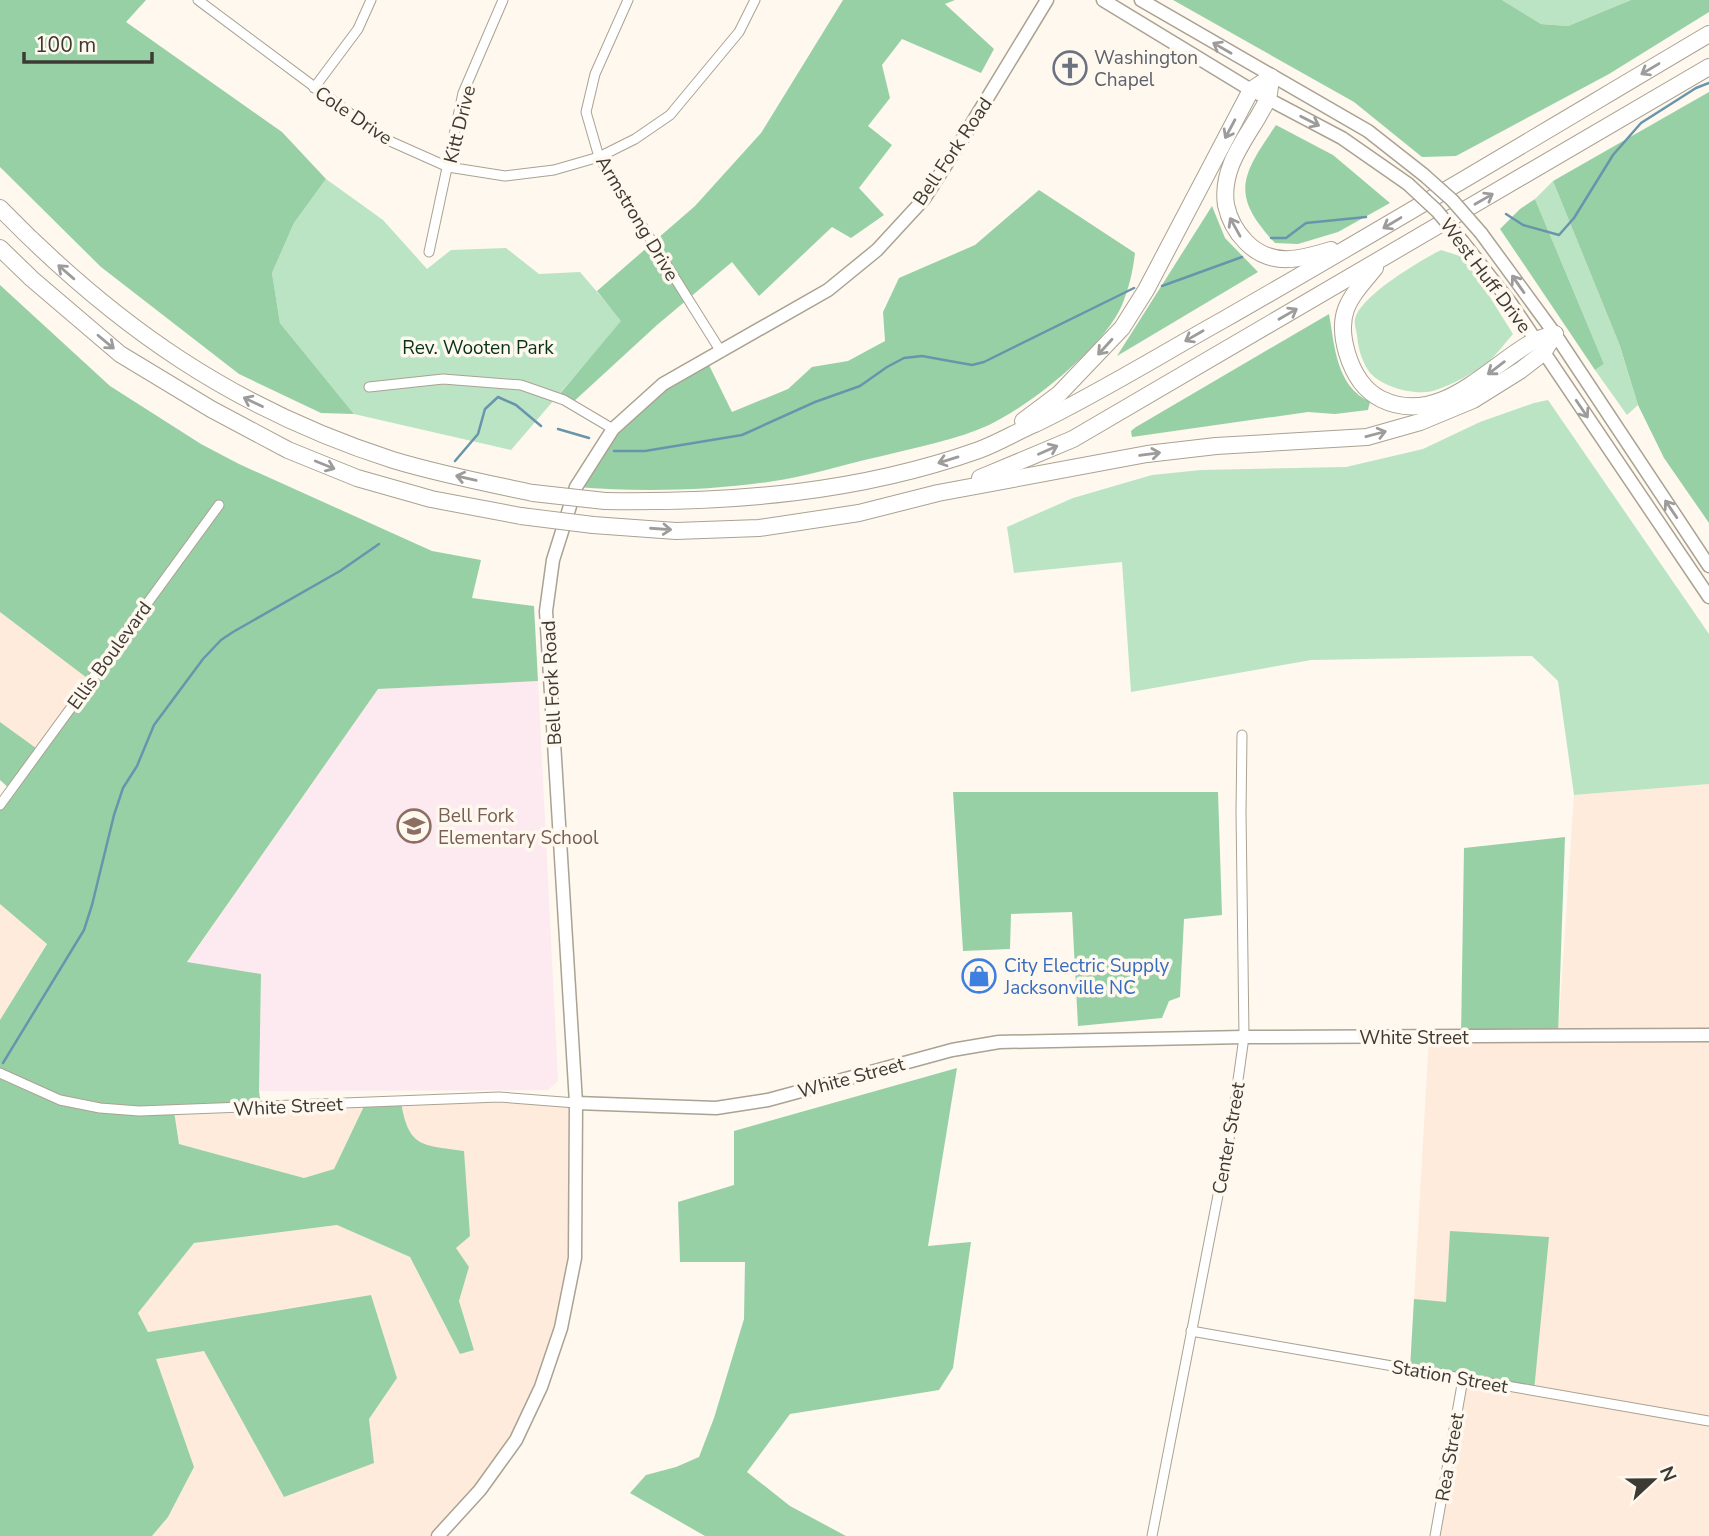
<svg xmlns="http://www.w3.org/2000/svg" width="1709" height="1536" viewBox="0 0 1709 1536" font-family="'Nunito Sans',sans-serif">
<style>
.commercial{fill:#feebdb}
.education{fill:#fde9f0}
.green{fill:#bae4c4}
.forest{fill:#98d0a6}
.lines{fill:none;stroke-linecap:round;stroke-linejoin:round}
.stream{stroke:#6995ac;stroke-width:2.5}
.street-casing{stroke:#aaa292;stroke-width:11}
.secondary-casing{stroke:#aaa292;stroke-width:15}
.highway-casing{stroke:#aaa292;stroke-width:18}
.street{stroke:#fff;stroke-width:9}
.secondary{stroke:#fff;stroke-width:12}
.highway{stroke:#fff;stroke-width:16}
.secondary-bridge-casing{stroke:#aaa292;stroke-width:15;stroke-linecap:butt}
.highway-bridge-casing{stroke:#aaa292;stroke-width:18;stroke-linecap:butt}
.secondary-bridge{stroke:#fff;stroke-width:12}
.highway-bridge{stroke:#fff;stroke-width:16}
.oneway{stroke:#9e9c9a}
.labels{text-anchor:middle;stroke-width:7;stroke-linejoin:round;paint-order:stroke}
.worship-label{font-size:19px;fill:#5b616d;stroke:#fef8ee;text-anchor:start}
.street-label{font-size:19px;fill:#3d3a34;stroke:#fef8ee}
.park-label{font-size:19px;fill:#073319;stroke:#fef8ee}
.education-label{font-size:19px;fill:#785e54;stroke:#fef8ee;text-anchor:start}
.shop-label{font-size:19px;fill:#366cbe;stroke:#fef8ee;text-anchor:start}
</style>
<rect width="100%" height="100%" fill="#fef8ee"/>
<g class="commercial">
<path d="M0,612L91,680L40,751L0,722Z"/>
<path d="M1709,784V1536H1434L1463,1379L1410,1369L1429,1037L1558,1036L1574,795Z"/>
<path d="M0,904L47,943L0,1020Z"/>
<path d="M499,1097L576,1103L575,1258L561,1328L516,1440L438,1536H152L168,1517L194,1467L155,1359L204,1350L284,1497L369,1419L397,1378L370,1295L148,1332L138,1313L194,1243L337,1225L410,1257L460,1354L474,1349L459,1301L469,1267L456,1248L425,1146L412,1136L405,1123L401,1101Z"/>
<path d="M366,1102L334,1169L304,1178L179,1144L174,1111Z"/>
</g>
<path class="education" d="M538,681L558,1081L548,1090L259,1091L261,974L187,963L378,689Z"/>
<g class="green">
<path d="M1502,0H1631L1568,26L1541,24Z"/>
<path d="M326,179L383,220L427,269L451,250L506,248L539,274L580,272L622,321L511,450L354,414L280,323L272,273L294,223Z"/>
<path d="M1553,181L1620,346L1638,405L1627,415L1595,370L1604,364L1535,199Z"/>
<path d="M1441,250L1460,256L1478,278L1513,334C1505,343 1497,354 1488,362C1474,373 1453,384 1436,390C1417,397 1379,387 1368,370C1361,359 1358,347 1357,335C1356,330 1354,323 1355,319C1360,296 1421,260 1441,250Z"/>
<path d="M1548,400L1709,634V784L1574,795L1558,681L1532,656L1311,660L1131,692L1122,562L1014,573L1007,527L1073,498L1152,475L1201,470L1346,467L1423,449L1480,422L1534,403Z"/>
</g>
<g class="forest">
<path d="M0,0H146L126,22L282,132L326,179L294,223L272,273L280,323L354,414L321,413L239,374L101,267L0,167Z"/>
<path d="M843,0H955L945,4L994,49L981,73L902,39L882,65L890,98L868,126L892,145L859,188L884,215L851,238L832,227L759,296L732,262L657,325L571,404L558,396L621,321L597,291L695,206L761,133Z"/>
<path d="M1173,0H1502L1541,24L1568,26L1631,0H1709V12L1609,74L1456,156L1422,157L1354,102Z"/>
<path d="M1709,92V523L1664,458L1638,405L1620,346L1553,181Z"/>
<path d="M1276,125L1333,155L1390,203L1338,232L1298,244L1275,243C1229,194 1242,175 1276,125Z"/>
<path d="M1039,190L1135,253C1133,271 1129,288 1122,305C1104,347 1031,405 989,425C956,440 917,447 882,456C844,464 806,477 768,482C705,491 639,492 576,487L613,429L706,359L732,412L788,389L812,367L848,361L885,341L883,312L899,278L975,245Z"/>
<path d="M1535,199L1604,364L1595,370L1500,229L1520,209Z"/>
<path d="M1212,206L1225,238L1258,272L1117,356Z"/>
<path d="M0,285L110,386L201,444L239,464L432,551L481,560L472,598L534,606L538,681L378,689L187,962L261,974L259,1091L261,1107L174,1111L179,1144L304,1178L334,1169L366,1102L401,1101C408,1148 422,1145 464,1151L470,1236L456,1248L469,1267L459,1301L474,1350L460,1354L410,1257L337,1225L194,1243L138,1313L148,1332L371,1295L397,1378L369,1419L374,1463L284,1497L204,1351L156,1359L194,1467L168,1517L152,1536H0V1020L47,944L0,904V805L11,790L0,780V722L40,751L91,681L0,612Z"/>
<path d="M1329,314C1335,347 1336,386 1370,402L1368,410L1335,414L1308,412L1132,437L1131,431L1136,427Z"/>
<path d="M953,792H1218L1222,915L1184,919L1180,997L1169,1001L1162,1018L1078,1026L1072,912L1011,914L1010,949L963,951Z"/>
<path d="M1565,837L1558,1036L1461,1037L1464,848Z"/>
<path d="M957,1068L928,1246L971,1242L953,1368L939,1390L790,1414L747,1472L790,1506L846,1536H705L630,1493L646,1475L676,1467L699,1457L714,1418L744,1319L745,1262H680L678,1202L734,1185V1131Z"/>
<path d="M1450,1231L1549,1237L1534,1391L1410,1369L1414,1299L1446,1302Z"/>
</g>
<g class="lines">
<g class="stream">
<path d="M1506,214L1523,225L1559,235L1574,218L1613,155L1641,123L1696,88L1709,83"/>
<path d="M1271,238H1286L1306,223L1366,217"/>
<path d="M1162,286L1242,257"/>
<path d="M558,429L589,438"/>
<path d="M614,451H645L742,435L815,402L860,386L887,367L904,358L922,356L972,365L984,362L1134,288"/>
<path d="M455,461L478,434L485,409L498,397L516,405L541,426"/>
<path d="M3,1063L84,930L92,905L114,815L123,788L137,766L154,725L203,659L221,640L233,632L340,571L379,544"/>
</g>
<defs>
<g id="street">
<path d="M198,0L383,138L448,167L505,176L554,170L599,157L635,139L670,115L739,32L755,0"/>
<path d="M628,0L595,74L586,112L599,157L720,350"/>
<path d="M314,88L358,29L371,0"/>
<path d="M429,252L463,93L503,0"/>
<path d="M369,387L443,379L521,385L564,400L613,429"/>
<path d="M0,805L219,505"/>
<path d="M0,1073L60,1100L100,1108L139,1111L499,1097L576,1103"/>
<path d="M1191,1331L1709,1421"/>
<path d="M1152,1536L1232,1123L1244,1037L1241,812L1242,735"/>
<path d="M1435,1536L1463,1379"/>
</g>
<g id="secondary">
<path d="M1103,0L1251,90L1342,138L1408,184"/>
<path d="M1141,0L1368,131L1424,175"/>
<path d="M1481,233L1555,334L1709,566"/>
<path d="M1463,242L1510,302L1709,597"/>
<path d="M576,1103L716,1108L768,1100L952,1050L999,1042L1244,1037L1709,1035"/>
<path d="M438,1536L480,1490L516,1440L541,1387L561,1328L575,1258L576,1103L546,611L553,560L576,487L613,429L663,384L828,290L877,250L924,199L960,143L1047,0"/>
</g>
<g id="highway">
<path d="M1271,77C1270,84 1270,91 1268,98C1266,104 1261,111 1258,117C1241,145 1221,171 1226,205C1229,219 1236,232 1246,242C1271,268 1302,259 1331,250"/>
<path d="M0,208C116,327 234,409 393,460C439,474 486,483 533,493"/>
<path d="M0,248L32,279L120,354L211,409L288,450L357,478L431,499L521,516"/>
<path d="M1375,268C1350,298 1335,312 1347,353C1353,373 1363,390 1381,399C1440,428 1489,365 1534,341C1540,338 1548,336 1555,334"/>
<path d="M1023,421L1059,394L1122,328L1146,290L1251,90L1271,77"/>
<path d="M980,478L1073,439L1709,67"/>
<path d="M605,501C732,503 858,493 979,450C998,443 1016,432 1035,424C1099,393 1160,355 1223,320C1386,227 1547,130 1709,34"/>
<path d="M593,525L676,531L759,528L859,513L938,493L1147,454L1216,446L1367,437L1420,422L1473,400L1521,370L1543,353L1555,334"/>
</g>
</defs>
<use href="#street" class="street-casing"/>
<use href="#secondary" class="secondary-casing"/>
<use href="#highway" class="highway-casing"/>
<use href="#street" class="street"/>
<use href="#secondary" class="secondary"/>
<use href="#highway" class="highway"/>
<defs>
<g id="secondary-bridge">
<path d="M1424,175L1452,200L1481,233"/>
<path d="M1408,184L1437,211L1463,242"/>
</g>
<g id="highway-bridge">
<path d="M533,493L605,501"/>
<path d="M521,516L593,525"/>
</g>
</defs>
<use href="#secondary-bridge" class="secondary-bridge-casing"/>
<use href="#highway-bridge" class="highway-bridge-casing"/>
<use href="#secondary-bridge" class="secondary-bridge"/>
<use href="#highway-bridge" class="highway-bridge"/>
</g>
<defs><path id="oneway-shaft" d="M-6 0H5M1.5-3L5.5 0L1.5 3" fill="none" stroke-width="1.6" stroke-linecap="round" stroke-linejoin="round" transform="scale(1.75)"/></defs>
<g class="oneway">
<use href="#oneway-shaft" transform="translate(1222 48) rotate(-150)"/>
<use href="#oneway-shaft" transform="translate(1650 69) rotate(149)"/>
<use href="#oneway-shaft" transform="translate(1310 121) rotate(27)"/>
<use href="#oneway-shaft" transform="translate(1230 129) rotate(118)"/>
<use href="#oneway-shaft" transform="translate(1484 199) rotate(-30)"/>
<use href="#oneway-shaft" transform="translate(1392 223) rotate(149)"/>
<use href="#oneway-shaft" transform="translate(1235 227) rotate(-119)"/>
<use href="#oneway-shaft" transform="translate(66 272) rotate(-139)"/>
<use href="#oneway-shaft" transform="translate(1518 284) rotate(-125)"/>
<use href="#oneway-shaft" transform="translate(1288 314) rotate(-30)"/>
<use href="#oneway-shaft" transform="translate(1194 336) rotate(150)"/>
<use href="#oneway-shaft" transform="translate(106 342) rotate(40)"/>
<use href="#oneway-shaft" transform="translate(1105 347) rotate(132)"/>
<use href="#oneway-shaft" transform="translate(1496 368) rotate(143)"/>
<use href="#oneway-shaft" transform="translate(253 402) rotate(-154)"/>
<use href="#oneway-shaft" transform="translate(1582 409) rotate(56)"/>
<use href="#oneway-shaft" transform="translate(1376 434) rotate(-15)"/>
<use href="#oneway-shaft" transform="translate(1048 450) rotate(-24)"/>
<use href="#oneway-shaft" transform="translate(1150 454) rotate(-8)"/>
<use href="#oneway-shaft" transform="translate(948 460) rotate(163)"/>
<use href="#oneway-shaft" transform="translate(325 465) rotate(22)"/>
<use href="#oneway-shaft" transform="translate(466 478) rotate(-167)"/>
<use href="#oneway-shaft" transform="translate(1671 509) rotate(-124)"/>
<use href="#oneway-shaft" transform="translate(661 529) rotate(4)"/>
</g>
<defs>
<symbol id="church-ring" viewBox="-11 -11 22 22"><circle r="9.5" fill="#fef8ee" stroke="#6b7280" stroke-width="1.5"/><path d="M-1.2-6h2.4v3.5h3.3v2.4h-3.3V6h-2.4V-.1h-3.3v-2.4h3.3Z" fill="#6b7280"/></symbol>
<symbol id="school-ring" viewBox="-11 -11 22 22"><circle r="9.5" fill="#fef8ee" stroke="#8d6e63" stroke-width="1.5"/><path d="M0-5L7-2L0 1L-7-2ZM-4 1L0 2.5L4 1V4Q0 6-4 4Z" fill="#8d6e63"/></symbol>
<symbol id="shop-ring" viewBox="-11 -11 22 22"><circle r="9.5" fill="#fef8ee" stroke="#3f7fe0" stroke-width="1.5"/><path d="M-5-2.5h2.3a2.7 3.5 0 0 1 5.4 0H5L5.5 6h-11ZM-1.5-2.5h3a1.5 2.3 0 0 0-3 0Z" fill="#3f7fe0"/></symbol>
</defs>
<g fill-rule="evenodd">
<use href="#church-ring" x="1051" y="49" width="38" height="38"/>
<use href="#school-ring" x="395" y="807" width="38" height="38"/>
<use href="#shop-ring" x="960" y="957" width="38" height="38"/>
</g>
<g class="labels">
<g class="worship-label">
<text x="1094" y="64">Washington<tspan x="1094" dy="22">Chapel</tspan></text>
</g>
<g class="street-label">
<text transform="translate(354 115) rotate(34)" y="7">Cole Drive</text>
<text transform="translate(459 124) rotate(-76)" y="7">Kitt Drive</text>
<text transform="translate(952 151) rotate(-56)" y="7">Bell Fork Road</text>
<text transform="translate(638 218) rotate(59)" y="7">Armstrong Drive</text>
<text transform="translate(1486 275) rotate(53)" y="7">West Huff Drive</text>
<text transform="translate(109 655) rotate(-54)" y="7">Ellis Boulevard</text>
<text transform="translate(551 683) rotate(-93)" y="7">Bell Fork Road</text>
<text x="1414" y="1044">White Street</text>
<text transform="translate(851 1077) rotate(-15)" y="7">White Street</text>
<text transform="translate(288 1106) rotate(-3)" y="7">White Street</text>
<text transform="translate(1228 1138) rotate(-80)" y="7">Center Street</text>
<text transform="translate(1450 1376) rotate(10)" y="7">Station Street</text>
<text transform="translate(1449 1457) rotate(-80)" y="7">Rea Street</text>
</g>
<g class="park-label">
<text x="478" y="354">Rev. Wooten Park</text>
</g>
<g class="education-label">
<text x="438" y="822">Bell Fork<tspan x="438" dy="22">Elementary School</tspan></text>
</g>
<g class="shop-label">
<text x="1004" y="972">City Electric Supply<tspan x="1004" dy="22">Jacksonville NC</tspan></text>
</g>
</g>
<g transform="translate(1653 1480) rotate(68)" stroke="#fef8ee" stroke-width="5" paint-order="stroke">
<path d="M0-5L12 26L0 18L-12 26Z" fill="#3d3a34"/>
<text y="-10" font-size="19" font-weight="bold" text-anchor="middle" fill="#3d3a34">N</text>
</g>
<path d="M24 52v10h128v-10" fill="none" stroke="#3d3a34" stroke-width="3.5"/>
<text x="35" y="52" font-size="21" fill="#3d3a34" stroke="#fef8ee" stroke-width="5" paint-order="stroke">100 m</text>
</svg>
